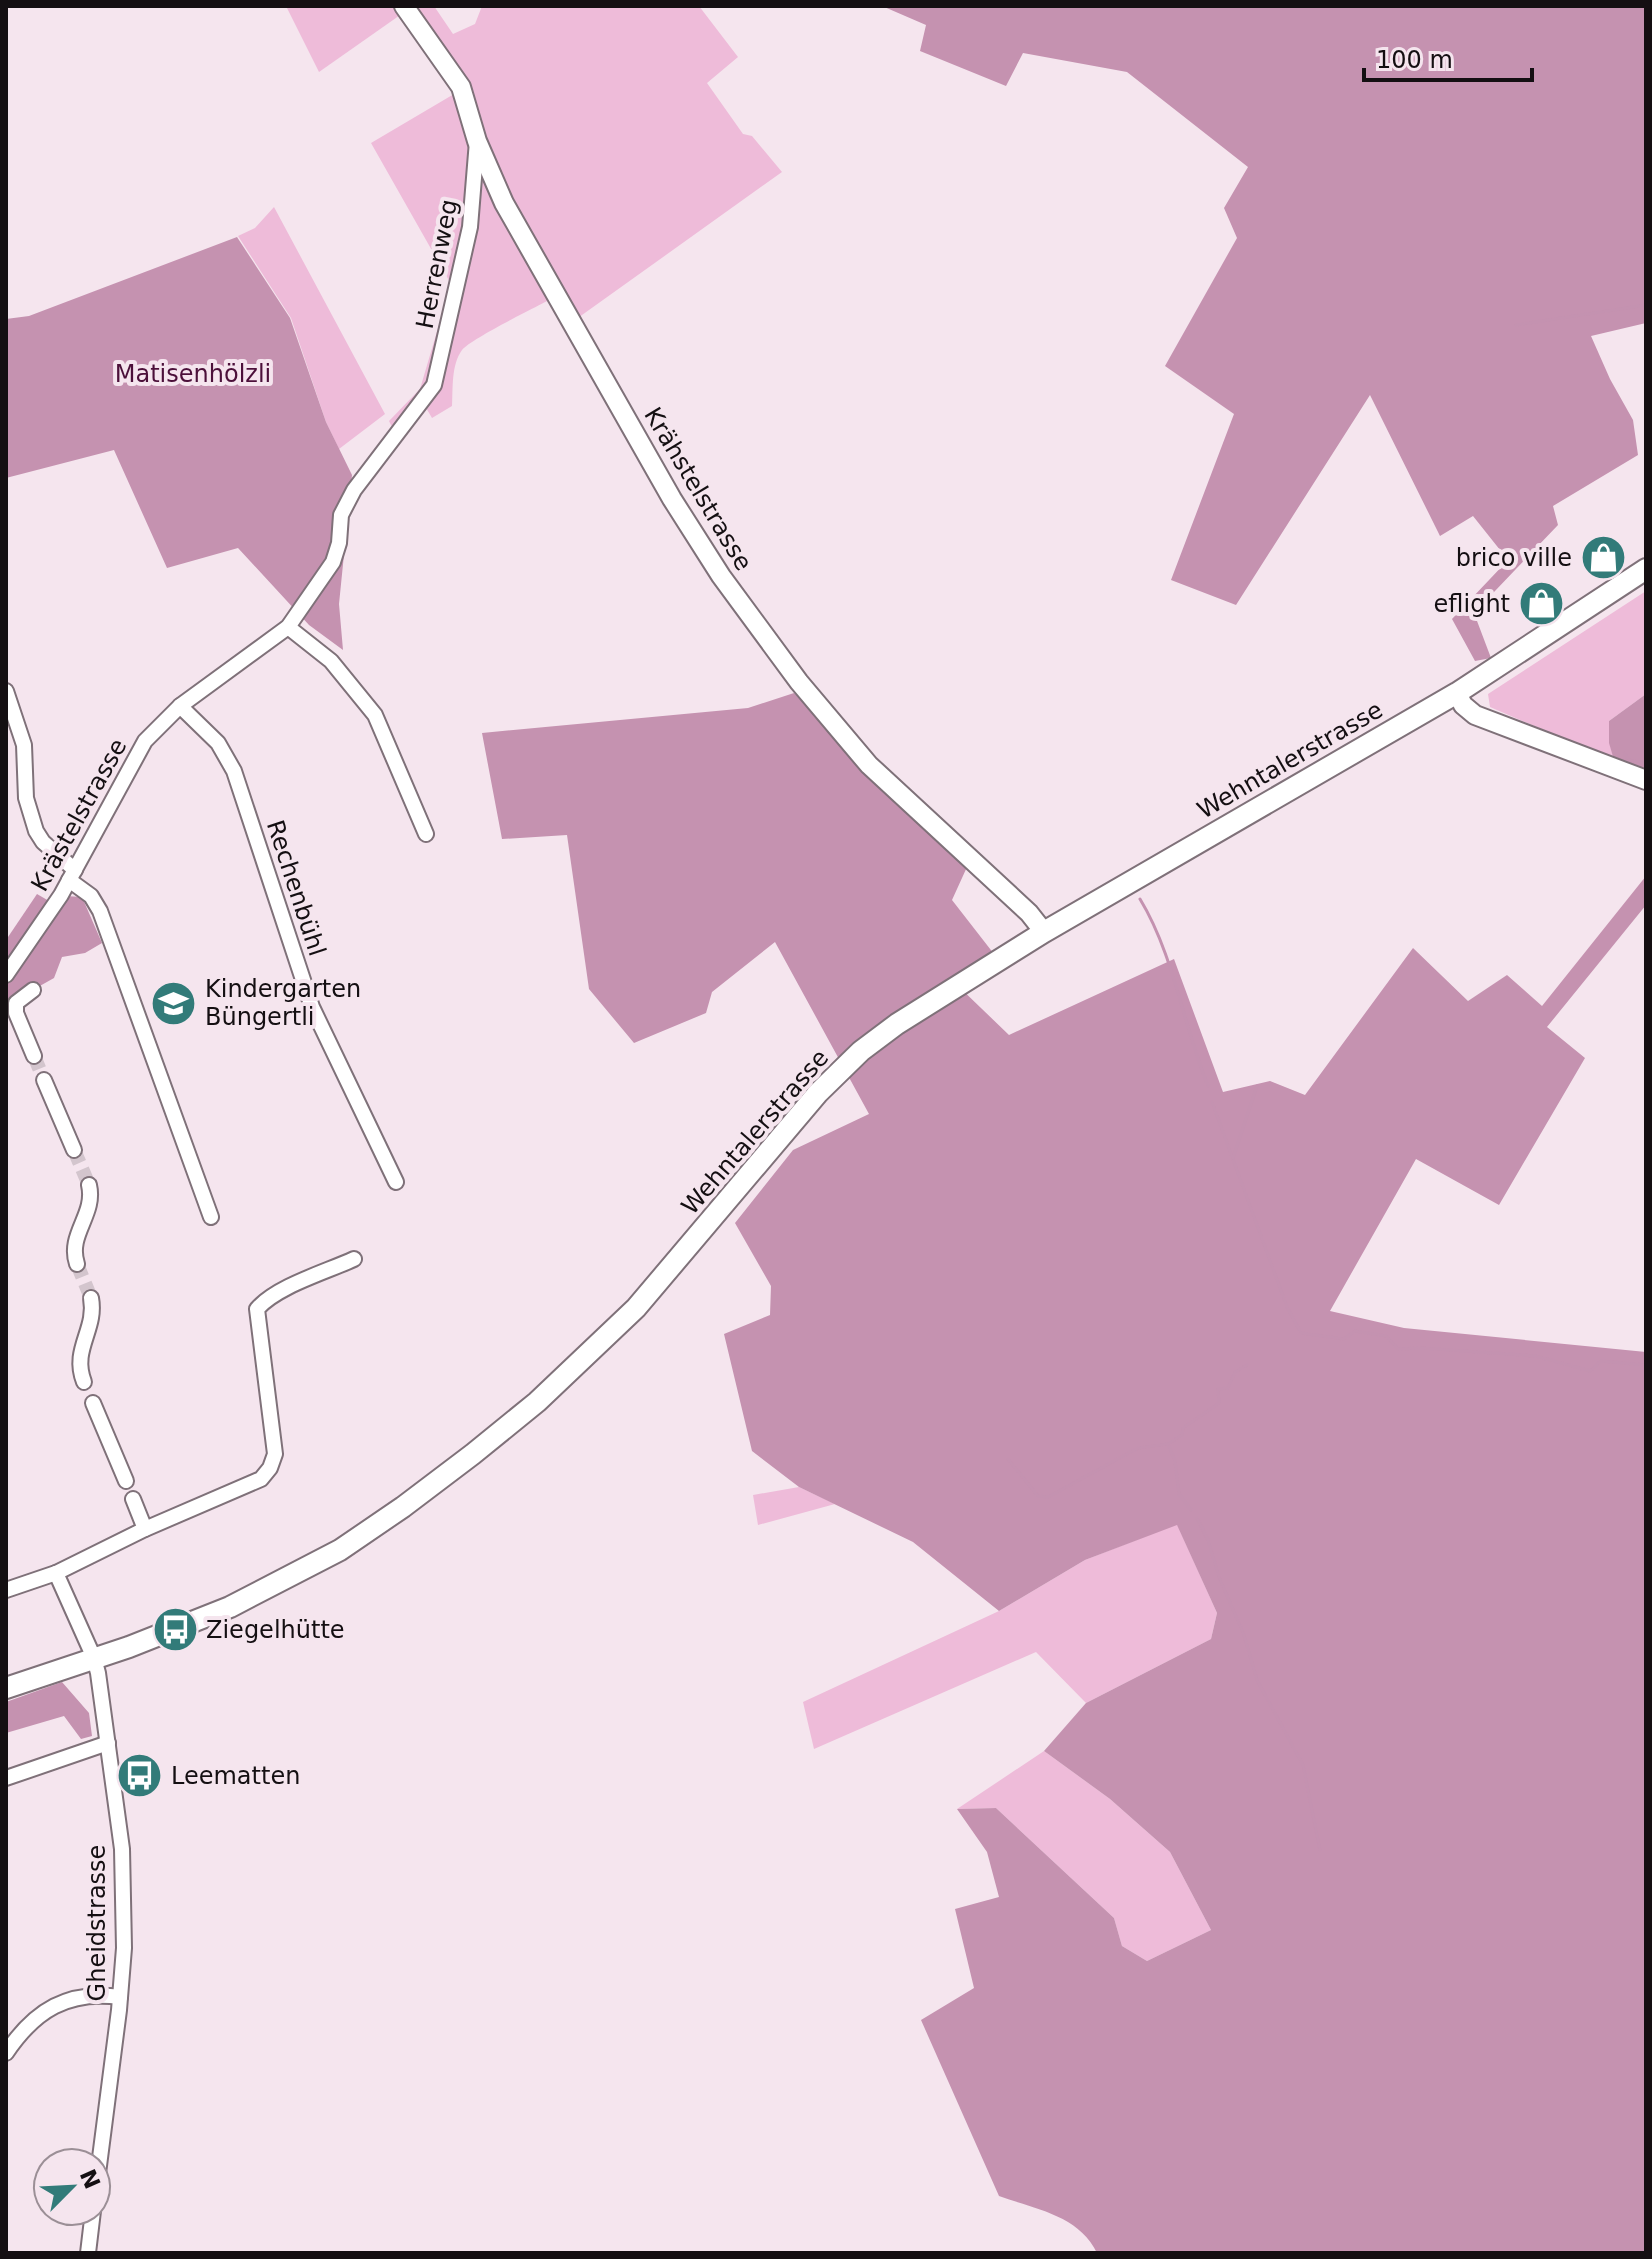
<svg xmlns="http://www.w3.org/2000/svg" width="1652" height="2259" viewBox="0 0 1652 2259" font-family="'DejaVu Sans',sans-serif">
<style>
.green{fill:#eebbd9}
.forest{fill:#c592b0}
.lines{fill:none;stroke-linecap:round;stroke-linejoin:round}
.stream{stroke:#c492b0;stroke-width:3}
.street-tunnel{stroke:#d3c5cd;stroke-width:14;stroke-dasharray:14 7;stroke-linecap:butt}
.street-casing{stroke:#7f7179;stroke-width:18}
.secondary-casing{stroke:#7f7179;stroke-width:22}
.primary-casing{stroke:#7f7179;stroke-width:24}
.street{stroke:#fff;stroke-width:14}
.secondary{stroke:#fff;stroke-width:18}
.primary{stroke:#fff;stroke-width:20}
.labels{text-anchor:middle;stroke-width:8;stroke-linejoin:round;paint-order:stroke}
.street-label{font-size:24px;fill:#140f12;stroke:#f5e5ee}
.park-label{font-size:24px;fill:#4c103a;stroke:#f5e5ee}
.poi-label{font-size:24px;fill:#140f12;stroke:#f5e5ee;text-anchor:start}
</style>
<rect width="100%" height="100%" fill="#f5e5ee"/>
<g class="green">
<path d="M286,6H398L403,13L319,72Z"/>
<path d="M415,6H434L453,34L475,24L482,6H699L738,57L707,83L743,134L752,136L782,172L575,320L561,294C542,304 472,338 462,350C451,365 453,389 452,406L432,418L422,401L395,433L389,421L420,389L451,284L371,143L471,84Z"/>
<path d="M274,207L385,414L339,449L326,422L291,318L238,236L255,228Z"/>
<path d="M1646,591V694L1609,721L1614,760L1490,707L1488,694Z"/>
<path d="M799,1487L835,1504L758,1525L753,1495Z"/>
<path d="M1177,1524L1217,1613L1211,1639L1086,1703L1036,1652L814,1749L803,1702L999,1611L1085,1560Z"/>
<path d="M1044,1751L1110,1799L1170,1852L1211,1930L1147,1961L1122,1946L1114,1918L996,1808L957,1809Z"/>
</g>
<g class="forest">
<path d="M882,6H1646V323L1591,336L1610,379L1633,420L1638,455L1553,506L1558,525L1474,613L1491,658L1475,661L1452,619L1508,560L1473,516L1440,536L1370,395L1236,605L1171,580L1234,414L1165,366L1237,238L1224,208L1248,167L1127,72L1023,53L1006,86L920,51L926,25Z"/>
<path d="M237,237L290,318L326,422L352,475L339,604L343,650L309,625L238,548L167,568L114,450L6,478V319L29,316Z"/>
<path d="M794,693L967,867L952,900L994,954L954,982L1009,1035L1174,959L1223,1092L1270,1081L1305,1095L1413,948L1468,1001L1507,975L1542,1006L1646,876V905L1547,1027L1585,1058L1499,1205L1416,1159L1330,1311L1404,1328L1646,1352V2253H1097C1079,2215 1035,2209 999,2196L921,2020L974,1988L955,1909L999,1897L987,1852L957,1809L996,1808L1114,1918L1122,1946L1147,1961L1211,1930L1170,1852L1110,1799L1044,1751L1086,1703L1211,1639L1217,1613L1177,1525L1085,1560L999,1611L913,1542L799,1487L752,1451L724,1334L770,1315L771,1286L735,1223L793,1150L869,1114L775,942L712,992L706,1013L634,1043L589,989L567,835L502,839L482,733L748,708Z"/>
<path d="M1646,694V772L1614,760L1609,743V721Z"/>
<path d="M37,894L49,901L6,962V940Z"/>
<path d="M65,896L82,897L102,943L85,953L62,957L54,978L6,1005V984Z"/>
<path d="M62,1682L89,1713L92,1736L81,1739L64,1716L6,1733V1702Z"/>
</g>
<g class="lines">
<g class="stream">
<path d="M1516,325L1646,305"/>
<path d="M1624,753L1629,760L1646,764"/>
<path d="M1140,899C1174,955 1183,1025 1208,1086"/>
<path d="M1212,1102L1287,1307L1301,1333L1344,1339L1355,1331L1386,1336L1398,1349L1421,1348L1536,1356L1590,1371L1601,1361L1646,1365"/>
<path d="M1233,1158L1257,1086"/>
<path d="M1168,1444L1175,1461L1179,1494L1191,1510"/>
<path d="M1008,1459L1038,1496L1048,1497L1138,1448L1168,1444L1182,1435L1183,1428L1219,1403L1218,1389L1228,1388L1235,1372L1247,1365"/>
<path d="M1197,1518L1208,1540L1219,1577L1244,1635L1257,1680L1303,1765L1320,1850"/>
</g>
<g class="street-tunnel">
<path d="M34,1056L44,1080"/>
<path d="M74,1150L89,1185"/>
<path d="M77,1264L91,1298"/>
</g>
<defs>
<g id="street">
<path d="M288,627L331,661L375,715L426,834"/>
<path d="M6,691L24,745L26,798L36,831L43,842L75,870"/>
<path d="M180,706L218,743L234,771L312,1007L396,1182"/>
<path d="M69,880L91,896L100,911L211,1217"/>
<path d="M6,975L61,895L145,741L180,706L288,627L333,562L339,543L341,515L354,490L434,385L470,227L477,141"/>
<path d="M33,990L16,1003V1013L34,1056"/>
<path d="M44,1080L74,1150"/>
<path d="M77,1264C67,1234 96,1215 89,1185"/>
<path d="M84,1382C71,1349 97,1330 91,1298"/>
<path d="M93,1403L126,1481"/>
<path d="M133,1499L145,1529"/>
<path d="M56,1573L94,1658L98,1673L122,1849L124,1948L119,2010L96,2189"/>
<path d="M6,1590L56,1573L145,1529L261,1479L270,1468L275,1454L257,1309C277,1286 326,1272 354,1259"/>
<path d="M6,1778L108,1743"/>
<path d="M6,2053C35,2010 68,1990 120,1997"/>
<path d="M88,2253L93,2211"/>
</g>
<g id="secondary">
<path d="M404,6L461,87L477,141L504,203L672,499L721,576L799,682L869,765L1029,913L1044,932"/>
<path d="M1457,693L1463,705L1475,715L1646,780"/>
</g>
<path id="primary" d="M6,1688L129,1647L230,1607L340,1550L403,1507L473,1454L537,1402L636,1308L818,1093L861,1051L897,1024L1044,932L1457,693L1646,569"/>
</defs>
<use href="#street" class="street-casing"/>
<use href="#secondary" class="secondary-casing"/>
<use href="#primary" class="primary-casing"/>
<use href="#street" class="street"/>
<use href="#secondary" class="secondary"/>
<use href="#primary" class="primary"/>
</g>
<defs>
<symbol id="shop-disc" viewBox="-11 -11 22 22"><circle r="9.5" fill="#327b79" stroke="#f5e5ee"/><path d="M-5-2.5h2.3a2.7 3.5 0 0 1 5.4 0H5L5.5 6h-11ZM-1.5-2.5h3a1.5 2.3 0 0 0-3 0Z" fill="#fff"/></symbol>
<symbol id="school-disc" viewBox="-11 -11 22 22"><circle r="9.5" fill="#327b79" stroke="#f5e5ee"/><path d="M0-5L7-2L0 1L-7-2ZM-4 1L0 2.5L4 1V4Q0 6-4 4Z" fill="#fff"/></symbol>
<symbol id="bus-disc" viewBox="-11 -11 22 22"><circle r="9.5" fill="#327b79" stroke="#f5e5ee"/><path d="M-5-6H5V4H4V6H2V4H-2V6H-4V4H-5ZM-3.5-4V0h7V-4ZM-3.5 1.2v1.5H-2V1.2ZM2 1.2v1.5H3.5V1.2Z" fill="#fff"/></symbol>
</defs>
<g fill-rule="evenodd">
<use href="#shop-disc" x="1578" y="532" width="51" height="51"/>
<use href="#shop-disc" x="1516" y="578" width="51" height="51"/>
<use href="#school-disc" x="148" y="978" width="51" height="51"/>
<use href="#bus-disc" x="150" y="1604" width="51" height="51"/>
<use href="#bus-disc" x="114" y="1750" width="51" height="51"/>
</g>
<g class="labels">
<g class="street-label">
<text transform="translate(437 264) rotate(-79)" y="8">Herrenweg</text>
<text transform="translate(698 489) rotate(59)" y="8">Krähstelstrasse</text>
<text transform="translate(1290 760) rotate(-30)" y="8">Wehntalerstrasse</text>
<text transform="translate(79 815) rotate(-61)" y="8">Krästelstrasse</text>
<text transform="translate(296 888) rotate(72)" y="8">Rechenbühl</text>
<text transform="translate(755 1132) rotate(-49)" y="8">Wehntalerstrasse</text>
<text transform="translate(97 1923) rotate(-90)" y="8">Gheidstrasse</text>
</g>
<g class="park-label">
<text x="193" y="382">Matisenhölzli</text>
</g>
<g class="poi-label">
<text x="1572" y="566" text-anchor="end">brico ville</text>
<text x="1510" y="612" text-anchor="end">eflight</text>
<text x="205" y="997">Kindergarten<tspan x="205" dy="28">Büngertli</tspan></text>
<text x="206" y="1638">Ziegelhütte</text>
<text x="171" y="1784">Leematten</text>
</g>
</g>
<rect width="1652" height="2259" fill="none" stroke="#140f12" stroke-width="16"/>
<g transform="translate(72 2187) rotate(66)"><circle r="38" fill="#f5e5ee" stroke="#9b8f96" stroke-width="2"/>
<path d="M0-6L14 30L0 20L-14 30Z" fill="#327b79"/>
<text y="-12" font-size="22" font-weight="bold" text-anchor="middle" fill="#140f12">N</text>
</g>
<path d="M1364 68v12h168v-12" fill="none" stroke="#140f12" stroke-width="4"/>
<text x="1376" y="68" font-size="24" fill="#140f12" stroke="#f5e5ee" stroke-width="6" paint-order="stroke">100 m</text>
</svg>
